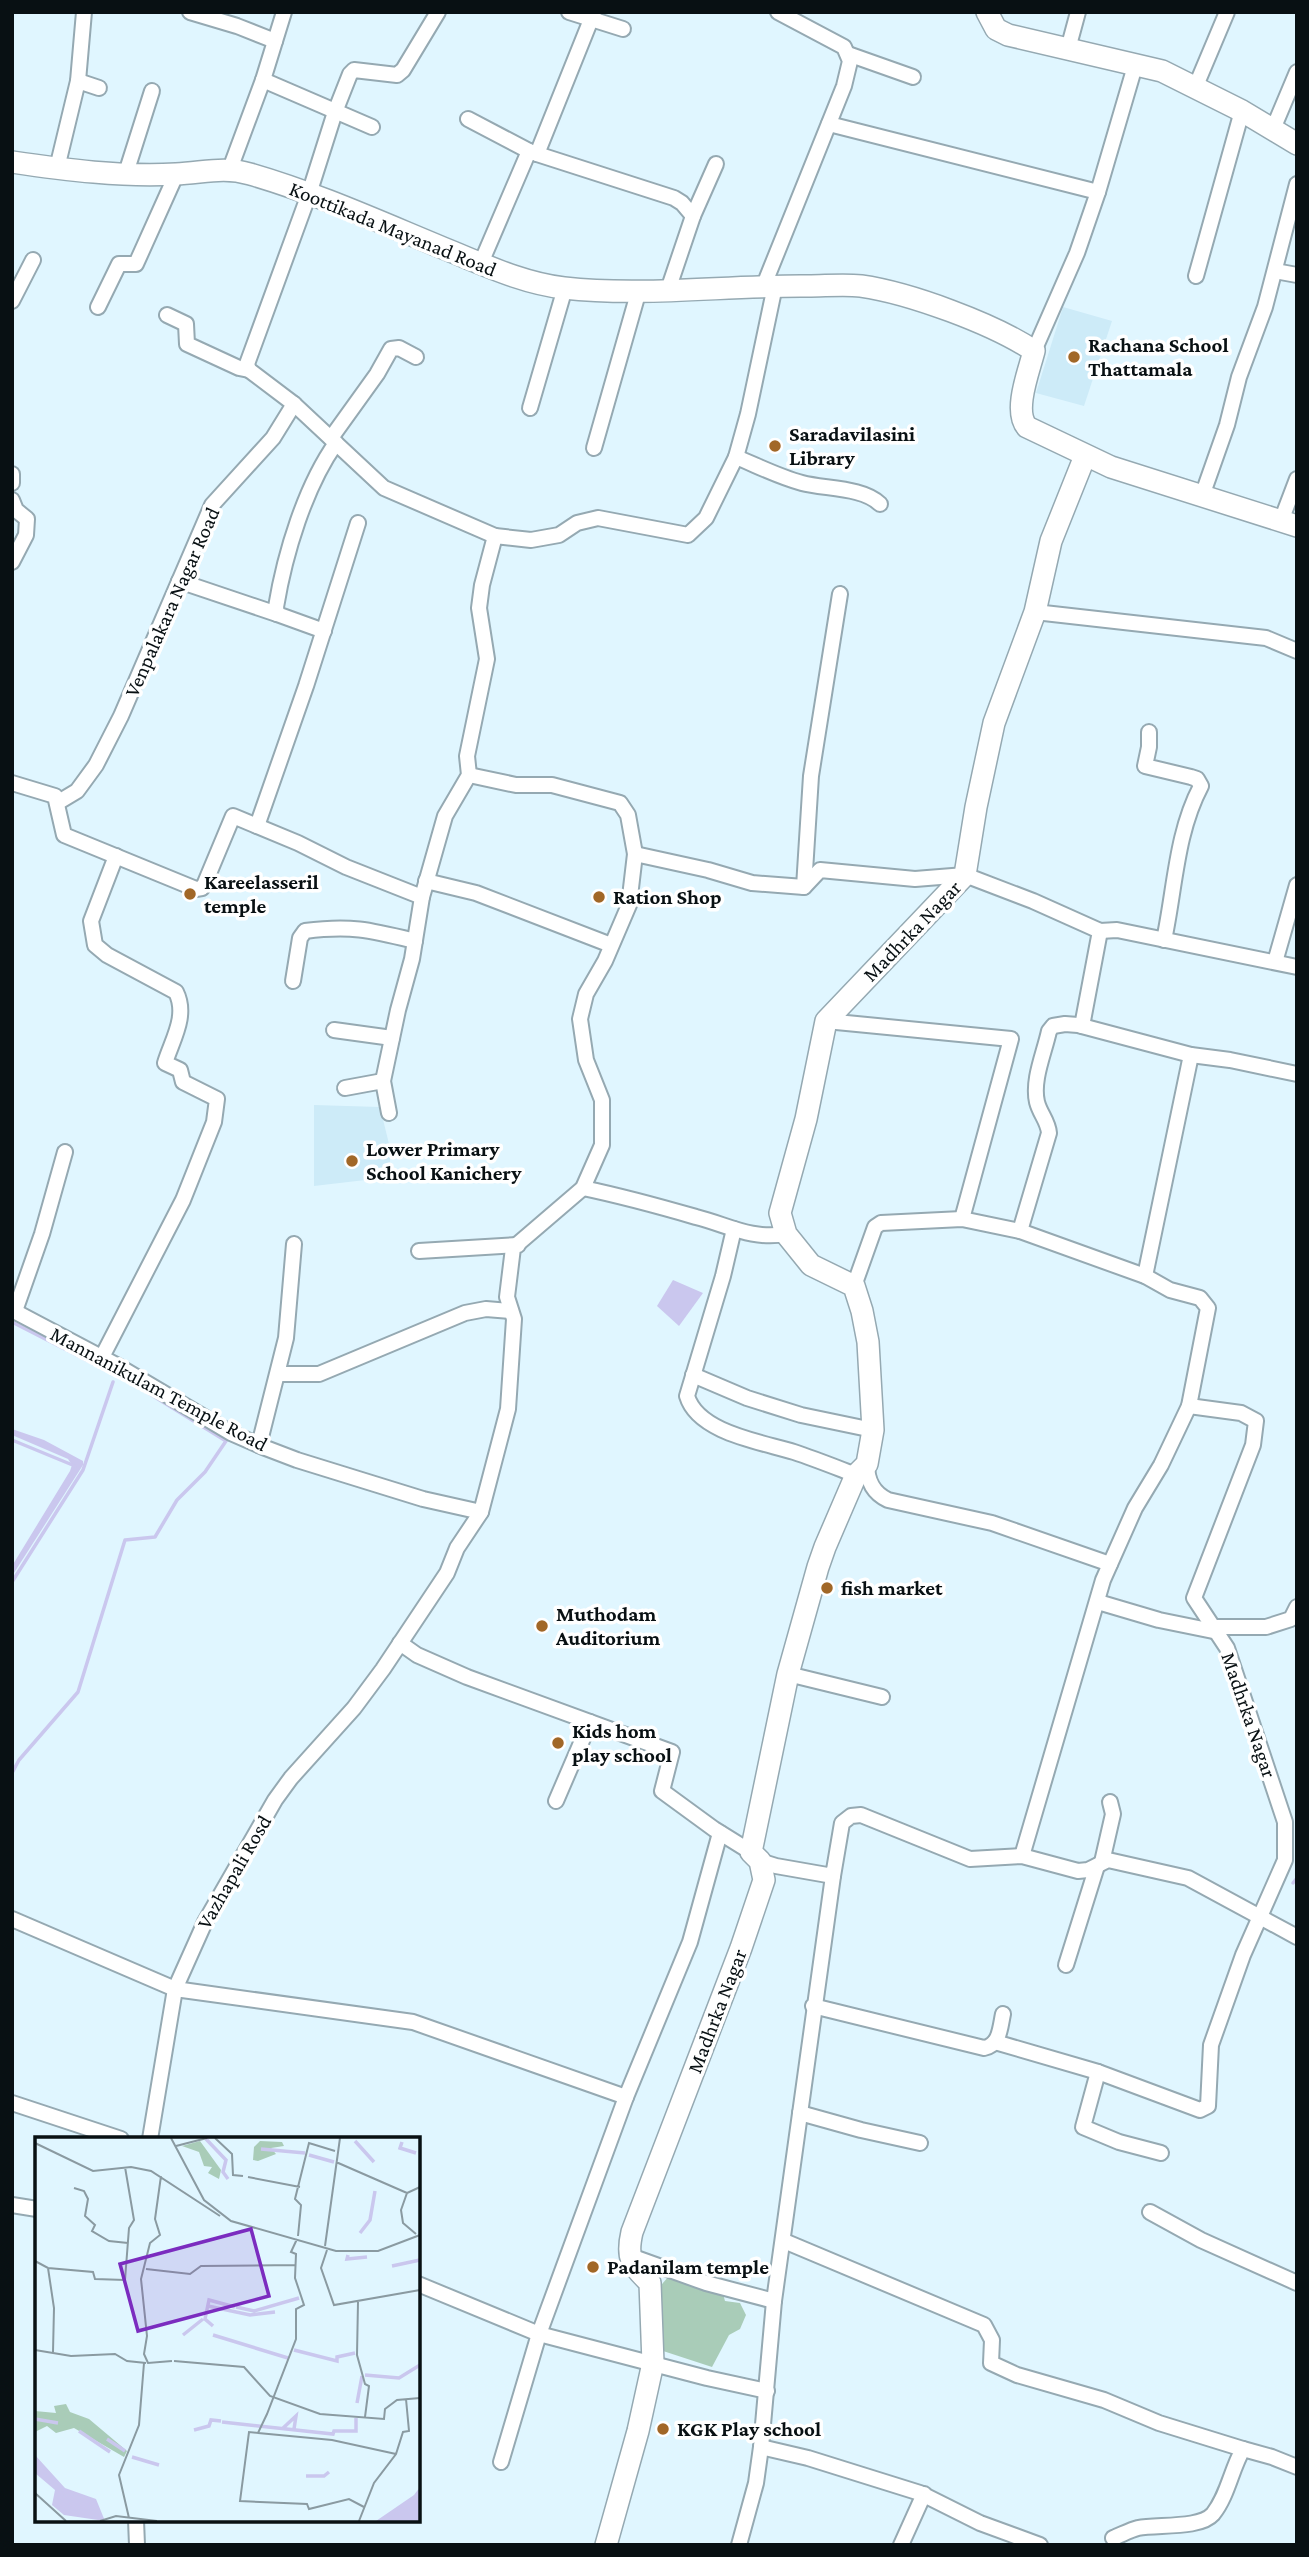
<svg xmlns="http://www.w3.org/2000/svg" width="1309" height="2557" viewBox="0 0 1309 2557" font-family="'Crimson Pro',serif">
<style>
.built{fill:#cdebf8}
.green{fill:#a9ccb8}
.water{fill:#cac7ee}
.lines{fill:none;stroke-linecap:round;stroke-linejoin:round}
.stream{stroke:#cac7ee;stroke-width:3.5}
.street-casing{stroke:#95a9b2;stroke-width:18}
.secondary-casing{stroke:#95a9b2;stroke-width:24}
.street{stroke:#fff;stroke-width:14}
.secondary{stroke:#fff;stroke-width:21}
.poi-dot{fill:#a16727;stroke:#fff;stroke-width:2.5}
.labels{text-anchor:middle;stroke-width:7;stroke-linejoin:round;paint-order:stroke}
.street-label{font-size:21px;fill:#081013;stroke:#fff}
.poi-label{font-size:21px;font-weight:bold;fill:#081013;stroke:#fff;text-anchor:start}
.inset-river{fill:none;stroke:#cac7ee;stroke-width:3.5}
.inset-road{fill:none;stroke:#8a9aa1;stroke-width:2}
.view{fill:#7b2cbf;fill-opacity:0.15;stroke:#7b2cbf;stroke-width:3.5}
.inset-edge{fill:none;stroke:#081013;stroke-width:3.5}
</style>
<rect width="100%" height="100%" fill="#e0f6ff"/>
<g class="built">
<path d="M1063,307L1112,321L1084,406L1036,393Z"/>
<path d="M314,1105L380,1107L389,1144L391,1177L314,1186Z"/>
</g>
<path class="green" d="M669,2276L723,2294L725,2301L740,2303L746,2315L740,2329L729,2335L712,2367L657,2349L656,2291Z"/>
<g class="water">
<path d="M673,1280L703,1293L679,1326L657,1306Z"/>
<path d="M12,1429L44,1440L83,1461V1465L12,1576V1566L70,1471L72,1465L68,1459L12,1435Z"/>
</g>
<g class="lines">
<g class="stream">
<path d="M12,1322L137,1386L226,1441L205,1472L177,1500L155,1537L125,1540L78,1692L19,1760L12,1773"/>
<path d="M12,1440L75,1466"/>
<path d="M12,1582L83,1470L113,1382"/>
<path d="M1293,1883L1297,1878"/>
</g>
<defs>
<g id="street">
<path d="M190,12L237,26L275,41"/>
<path d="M438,12L403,70L397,75L354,70L350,74L335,112L309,194L247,364L249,370L294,404L384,488L495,536"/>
<path d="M569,12L623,29"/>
<path d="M1068,49L1078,12"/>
<path d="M848,54L913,77"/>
<path d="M263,80L372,127"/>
<path d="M78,81L99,88"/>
<path d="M1195,88L1227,12"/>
<path d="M468,119L529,151"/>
<path d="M829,124L1098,192"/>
<path d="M1273,129L1297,72"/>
<path d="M537,154L674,198L682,203L693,216L668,290"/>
<path d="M57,168L78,81L84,12"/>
<path d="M230,169L263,80L284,12"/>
<path d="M126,173L152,91"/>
<path d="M693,216L716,164"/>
<path d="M481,263L529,151L537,154L594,12"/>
<path d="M1275,271L1297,275"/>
<path d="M1196,276L1242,111"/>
<path d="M764,285L844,86L850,61L844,47L778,12"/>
<path d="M12,301L33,260"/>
<path d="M98,307L119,264H136L176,175"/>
<path d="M167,315L186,324L187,344L239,368L249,370"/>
<path d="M1034,351L1077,253L1098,192L1135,66"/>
<path d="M530,408L565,288"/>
<path d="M331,438L377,374L391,349L399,348L416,357"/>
<path d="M594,448L639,290"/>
<path d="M736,457C758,466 779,477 802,483C824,489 863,487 880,504"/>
<path d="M12,474V483"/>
<path d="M1202,496L1227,425L1239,377L1265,307L1297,184"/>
<path d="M12,500L16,510L27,519L26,535L12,562"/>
<path d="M1281,521L1297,479"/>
<path d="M179,581L277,614"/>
<path d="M1035,612L1266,638L1297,651"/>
<path d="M324,631L277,614L276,607C285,553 305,487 336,443"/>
<path d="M1149,732V747L1145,766L1191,777L1197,779L1201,786C1176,833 1175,889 1164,940"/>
<path d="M469,775L516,785H552L620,803L628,815L635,854"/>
<path d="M12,783L55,796L64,835L196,889L202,888L205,883L233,816L298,843L346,867L422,897L445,816L469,775L467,756L487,659L479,608L482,585L495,536L531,540L559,535L577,523L598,518L688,535L706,518L736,457L748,414L775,286"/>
<path d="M57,803L77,791L96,765L121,716L212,505L273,438L294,404"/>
<path d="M257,826L306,686L358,523"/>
<path d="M426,881L476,893L611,945"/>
<path d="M804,887L811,776L840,594"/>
<path d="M1275,962L1297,885"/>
<path d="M293,981L300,938L305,931C351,925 370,930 415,941"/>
<path d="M826,1021L1011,1039L962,1219"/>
<path d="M1082,1026L1100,931"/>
<path d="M334,1030L392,1038"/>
<path d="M345,1088L383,1081"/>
<path d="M389,1113L383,1081L398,1010L412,959L422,897"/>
<path d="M583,1188C621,1196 658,1206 696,1217C728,1225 751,1240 786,1234"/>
<path d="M734,1229L723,1276L687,1396C698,1433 762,1442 794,1452C815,1459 835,1467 856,1475"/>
<path d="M1020,1231L1049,1133C1048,1121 1040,1114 1037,1102C1032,1080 1044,1054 1049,1031L1053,1026L1065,1024L1078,1025L1191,1055L1230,1060L1297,1074"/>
<path d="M419,1251L518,1245"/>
<path d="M1145,1276L1191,1055"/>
<path d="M854,1286L875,1227L881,1223L962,1219L1020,1231L1145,1276L1170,1290L1200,1298L1208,1308L1189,1406L1161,1465L1135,1508L1103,1580L1022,1856"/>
<path d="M12,1310L118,1366L231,1433L263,1447L297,1460L423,1499L481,1512L457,1548L447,1573L383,1669L354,1708L291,1778L275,1800L205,1922L175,1989L150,2139"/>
<path d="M15,1311L42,1234L65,1152"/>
<path d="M102,1357L183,1200L214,1122L217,1099L183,1082L180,1070L165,1063C172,1040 188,1016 176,992L107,955L95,945L91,921L116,856"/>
<path d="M278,1374H319L465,1313L486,1309L511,1311"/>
<path d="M693,1375L747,1398L801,1415L873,1430"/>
<path d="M259,1445L286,1338L294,1244"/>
<path d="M867,1464C867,1481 873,1493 888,1500L992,1523L1110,1564"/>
<path d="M481,1512L508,1409L514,1319L507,1297L513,1248L583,1188L602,1145V1100L586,1060L580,1019L586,994L605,961L629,905L635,854L708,870L752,883L804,887L820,870L915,879L965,875L1033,901L1100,931L1117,930L1297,967"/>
<path d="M1098,1602L1159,1620L1218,1632"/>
<path d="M1215,1627H1266L1291,1619L1297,1607"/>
<path d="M400,1643L417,1655L467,1677L672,1752L662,1791L714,1829L751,1852"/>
<path d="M788,1674L882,1697"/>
<path d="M556,1801L590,1722"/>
<path d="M760,1861L776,1866L833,1876L842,1823L851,1816L861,1815L970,1859L1022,1856L1078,1871L1088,1870L1108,1860L1188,1878L1297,1937"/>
<path d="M1102,1862L1113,1814L1110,1802"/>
<path d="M12,1919L175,1989L413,2022L626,2097L539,2334L501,2462"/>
<path d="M1066,1965L1097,1866"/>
<path d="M813,2006L984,2048C1000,2045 1000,2028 1003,2014"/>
<path d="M995,2042L1098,2072L1200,2110L1208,2106L1211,2045L1243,1955L1285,1860V1822L1227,1648L1194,1598L1253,1445L1256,1421L1241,1413L1189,1406"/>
<path d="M1098,2072L1083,2127L1119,2142L1161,2153"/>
<path d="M626,2097L690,1942L720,1833"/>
<path d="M12,2103L121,2139"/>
<path d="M800,2113L861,2130L920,2143"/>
<path d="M12,2205L37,2209"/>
<path d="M1150,2212L1201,2240L1297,2283"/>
<path d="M784,2241L984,2325L992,2340L991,2363L1017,2375L1104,2400L1159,2423L1243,2449C1231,2470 1228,2495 1213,2514C1200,2529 1157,2524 1138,2528C1130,2530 1121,2535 1113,2538"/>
<path d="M628,2255L706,2283L774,2301"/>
<path d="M418,2284L539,2334L707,2378L767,2391"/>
<path d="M761,2447L808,2458L920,2493L980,2523L1040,2545"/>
<path d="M1243,2449L1272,2457L1297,2467"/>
<path d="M136,2520L137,2545"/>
<path d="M739,2545L756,2483L761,2447L774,2301L833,1876"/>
<path d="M901,2545L924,2494"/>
</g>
<g id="secondary">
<path d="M987,12L996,29L1008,35L1162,71L1242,111L1297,144"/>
<path d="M12,162C66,170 122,177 176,174C203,173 223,166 250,174C316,193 380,222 443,248C483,264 521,283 564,288C644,297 728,285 808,286C825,286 844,284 861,286C910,293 994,324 1034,351C1029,371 1013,411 1027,427L1111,467L1297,526"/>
<path d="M606,2545L638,2431L653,2363L650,2283C631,2264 626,2258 632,2232L741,1948L764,1880L760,1861L751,1852L788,1674L818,1567L825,1547L856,1475L867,1464L873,1430L868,1342L862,1311L854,1286L811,1265L786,1234L780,1213L806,1119L826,1021L965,875L976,807L994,723L1035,612L1051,541L1085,456"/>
</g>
</defs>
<use href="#street" class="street-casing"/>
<use href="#secondary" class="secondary-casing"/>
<use href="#street" class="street"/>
<use href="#secondary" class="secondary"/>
</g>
<g class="poi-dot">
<circle cx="1074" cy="357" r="7"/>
<circle cx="775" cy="446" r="7"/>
<circle cx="190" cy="894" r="7"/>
<circle cx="599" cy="897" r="7"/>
<circle cx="352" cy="1161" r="7"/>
<circle cx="827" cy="1588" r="7"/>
<circle cx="542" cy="1626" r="7"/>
<circle cx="558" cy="1743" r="7"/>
<circle cx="593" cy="2267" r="7"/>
<circle cx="663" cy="2429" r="7"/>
</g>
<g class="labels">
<g class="street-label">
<text transform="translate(393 229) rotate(22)" y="7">Koottikada Mayanad Road</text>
<text transform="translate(172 602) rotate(-66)" y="7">Venpalakara Nagar Road</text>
<text transform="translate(912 931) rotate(-46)" y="7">Madhrka Nagar</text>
<text transform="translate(159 1389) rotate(28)" y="7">Mannanikulam Temple Road</text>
<text transform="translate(1249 1715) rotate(71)" y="7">Madhrka Nagar</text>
<text transform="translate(234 1872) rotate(-60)" y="7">Vazhapali Rosd</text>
<text transform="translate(717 2011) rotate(-69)" y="7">Madhrka Nagar</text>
</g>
<g class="poi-label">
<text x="1088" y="352">Rachana School<tspan x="1088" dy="24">Thattamala</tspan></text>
<text x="789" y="441">Saradavilasini<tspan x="789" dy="24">Library</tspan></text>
<text x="204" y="889">Kareelasseril<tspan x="204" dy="24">temple</tspan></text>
<text x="613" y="904">Ration Shop</text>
<text x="366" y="1156">Lower Primary<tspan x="366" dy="24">School Kanichery</tspan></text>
<text x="841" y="1595">fish market</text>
<text x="556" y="1621">Muthodam<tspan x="556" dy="24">Auditorium</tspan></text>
<text x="572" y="1738">Kids hom<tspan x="572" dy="24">play school</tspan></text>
<text x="607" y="2274">Padanilam temple</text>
<text x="677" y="2436">KGK Play school</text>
</g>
</g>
<g transform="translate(35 2137)">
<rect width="385" height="385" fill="#e0f6ff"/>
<path d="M165,4L186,33L184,42L173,36L177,30L169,29L164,15L147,9ZM225,4L247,5L249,9L236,11L241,17L223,24L218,23L219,10ZM31,267L35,275L54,282L92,314L89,320L39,291L21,296L12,289L0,295V274L21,276L19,269Z" fill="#a9ccb8"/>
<path d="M0,318L30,351L61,362L70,384L29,378L17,368L20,353L0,336ZM385,350V384H341L379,358Z" fill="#cac7ee"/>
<path class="inset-river" d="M171,2L191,23L188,35L193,42M320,4L339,25M367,5L365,11L381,16M226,12L270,16M274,18L299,25M325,96L335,83L340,54M313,118L312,122L332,120M357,129L385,123M173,169L215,178L240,175M201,170L219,174L264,161M178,189L170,182L174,163L200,170M148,198L168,182M178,198L253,221M259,213L302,224V220L320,216M330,238L364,241L385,228M322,266L327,239M0,282L23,286M187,285L298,297L299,294H321V281M247,292L261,279L259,292M159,293L174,289L176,283L186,284M44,294L75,315M72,302L90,314M97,320L124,328M271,339H289L294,335"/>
<path class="inset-road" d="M136,1L169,63L196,84L301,114H343L385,98M180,1L197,17L198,38L208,39M0,6L58,34L96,30L116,34L185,79M141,9L172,1M301,25L372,56M126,39L120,82L125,98L115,106L106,142L112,199L109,217L113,226L137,224M213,40L265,50M39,51L49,54L53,62L50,79L60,88L57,94L74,104L93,106M381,97L368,86L366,73L372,56L385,50M263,99L266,68L260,62L274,6L300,14M262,102L256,115L261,117L260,141L269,168L261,172V202L232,277L223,296L214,295L205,364L272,367L274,372L314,362L329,370M290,109L305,1M292,113L286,131L299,168L385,153M0,124L13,131L58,135L60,142L90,143L94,91L99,83L90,30M13,131L19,171L18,215M111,132L155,137L166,129L261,128M323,165L322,218L330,247L334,249L330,280M0,213L36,219L80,217L92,224L111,226M139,224L209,230L235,259L285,277L349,282L350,272L362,263L385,261M223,296L297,303L361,317M0,356L31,384M94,381L84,338L104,288L109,226M65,384L81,379L122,384M324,384L339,346L361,317L368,295L374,294L371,262"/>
<path class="view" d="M216,92L234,159L103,194L85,127Z"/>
<rect width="385" height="385" class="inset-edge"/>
</g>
<rect width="1309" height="2557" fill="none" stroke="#081013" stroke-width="28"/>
</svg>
